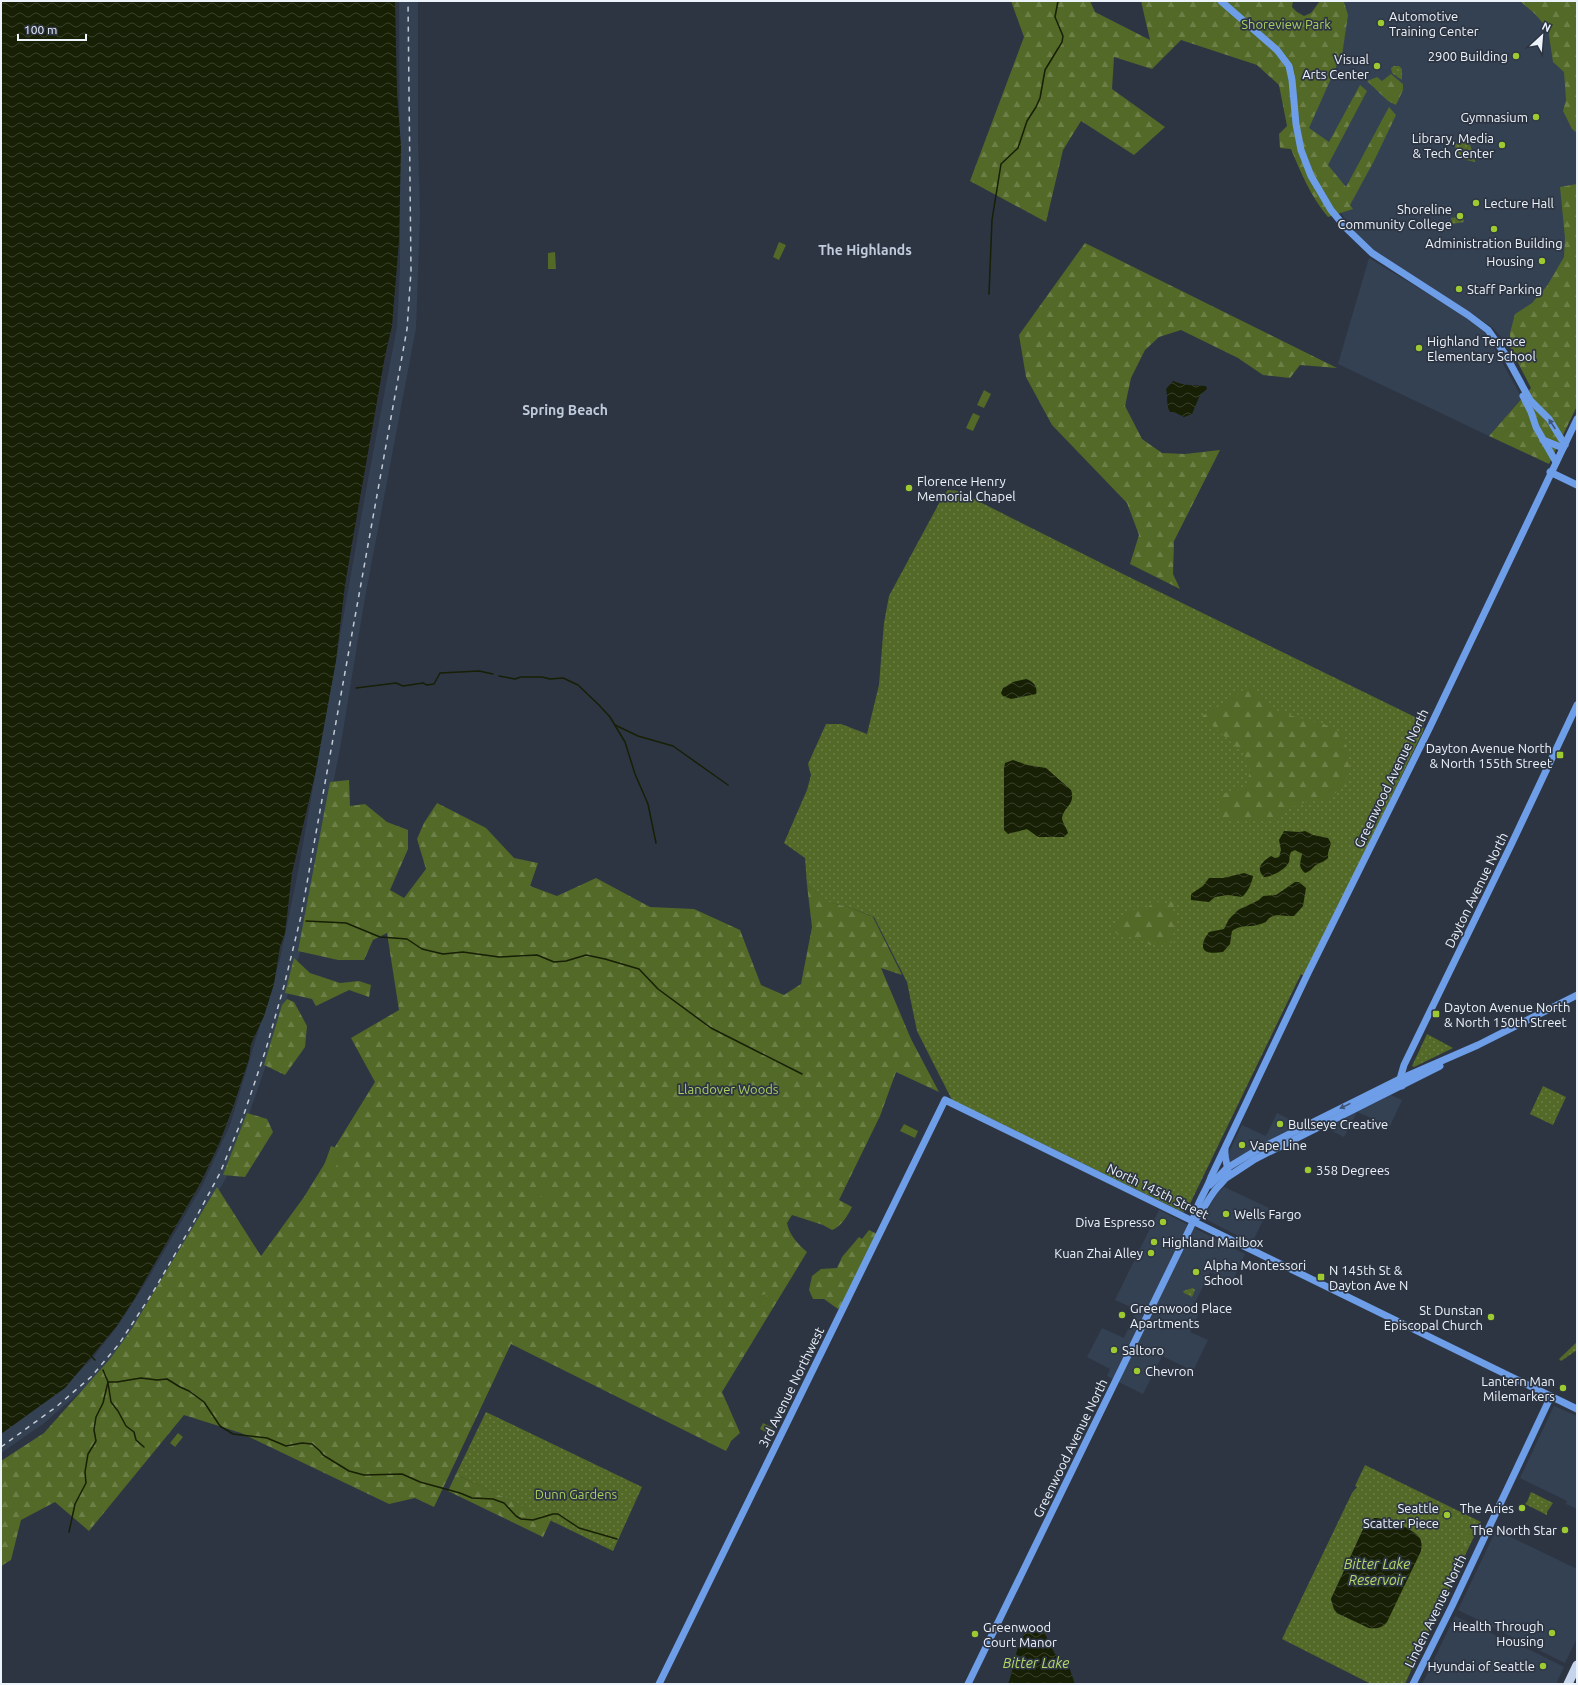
<svg xmlns="http://www.w3.org/2000/svg" width="1578" height="1685" viewBox="0 0 1578 1685" font-family="Ubuntu,sans-serif">
<style>
.built{fill:#344153}
.green{fill:url(#green-dots);fill-rule:evenodd}
.forest{fill:url(#forest-firs)}
.wetland{fill:url(#wetland-marsh)}
.pitch{fill:#536927}
.water{fill:url(#water-waves)}
.lines{fill:none;stroke-linecap:round;stroke-linejoin:round}
.stream{stroke:#171f05;stroke-width:1.5}
.secondary{stroke:#6e9ee8;stroke-width:7}
.highway{stroke:#c6d5ec;stroke-width:9}
.rail{stroke:#c3c9d2;stroke-width:1.5;stroke-dasharray:5 5;stroke-linecap:butt}
.oneway{fill:#405475}
.poi-dot{fill:#9dca30;stroke:#2d3543;stroke-width:1.5}
.labels{text-anchor:middle;stroke-width:3.5;stroke-linejoin:round;paint-order:stroke}
.poi-label{font-size:13px;fill:#edf3fb;stroke:#2d3543;text-anchor:start}
.park-label{font-size:13px;fill:#a9cf5e;stroke:#2d3543}
.street-label{font-size:13px;fill:#edf3fb;stroke:#2d3543}
.neighbourhood-label{font-size:14px;font-weight:bold;fill:#c0cbdc;stroke:#2d3543}
.water-label{font-size:14px;font-style:italic;fill:#b3da69;stroke:#2d3543}
</style>
<defs>
<pattern id="green-dots" width="8" height="8" patternUnits="userSpaceOnUse"><rect width="8" height="8" fill="#536927"/><path d="M2 2h.1M6 6h.1" fill="none" stroke="#6c7f47" stroke-width="1.8" stroke-linecap="round"/></pattern>
<pattern id="forest-firs" width="22" height="20" patternUnits="userSpaceOnUse"><rect width="22" height="20" fill="#536927"/><path d="M5 1l3.5 6h-7zM16 11l3.5 6h-7z" fill="#6c7f47"/></pattern>
<pattern id="wetland-marsh" width="20" height="14" patternUnits="userSpaceOnUse"><rect width="20" height="14" fill="#536927"/><path d="M1 5h8M5 5V1M11 12h8M15 12V8" fill="none" stroke="#6c7f47"/></pattern>
<pattern id="water-waves" width="16" height="10" patternUnits="userSpaceOnUse"><rect width="16" height="10" fill="#171f05"/><path d="M0 5q4-4 8 0t8 0" fill="none" stroke="#39402a"/></pattern>
</defs>
<rect width="100%" height="100%" fill="#2d3543"/>
<g class="built">
<path d="M399,1H418V144L420,214L416,328L364,603L341,743L301,949L273,1045L233,1160L226,1178L193,1237L105,1370L43,1424L1,1453V1433L64,1386L92,1359L119,1324L148,1279L202,1186L230,1125L280,959L298,872L364,501L397,327L400,265Z"/>
<path d="M1328,1H1577V406L1540,404L1510,347L1492,327L1375,251L1352,229L1341,213L1333,209L1311,170L1303,40Z"/>
<path d="M1369,258L1461,314L1486,333L1522,398L1489,436L1338,364Z"/>
<path d="M1391,1095L1402,1100L1390,1126L1357,1112L1344,1137L1332,1131L1330,1125Z"/>
<path d="M1277,1113L1301,1125L1231,1161H1229L1226,1158L1242,1125L1266,1136Z"/>
<path d="M1224,1187L1269,1208L1252,1243L1203,1218L1216,1195Z"/>
<path d="M1159,1210L1245,1254L1232,1282L1210,1272L1192,1309L1199,1313L1190,1332L1208,1340L1193,1371L1162,1356L1143,1394L1107,1376L1110,1369L1087,1357L1102,1328L1124,1338L1137,1310L1115,1300Z"/>
<path d="M1554,1406L1577,1416V1509L1566,1504L1567,1501L1520,1478Z"/>
<path d="M1496,1530L1577,1569V1638L1565,1663L1458,1610Z"/>
<path d="M1455,1616L1501,1638L1502,1636L1564,1667L1556,1684H1422Z"/>
</g>
<g class="green">
<path d="M1394,66H1399L1402,69V80L1392,73L1391,68Z"/>
<path d="M1465,140L1469,142C1471,150 1476,153 1475,162C1458,158 1462,159 1454,145Z"/>
<path d="M1463,216L1464,222L1452,224L1451,218Z"/>
<path d="M948,490L958,491L1127,576L1419,719L1424,724L1423,731L1305,976L1301,974L1200,1183L1187,1210L1183,1212L952,1100L917,1031L907,982L874,917L851,908L828,902L807,885L805,858L784,843L807,790L811,775L808,764L826,724H841L867,734L879,685L884,623L889,596L943,496Z"/>
<path d="M1427,1034L1453,1048L1414,1067L1412,1066Z"/>
<path d="M1543,1086L1566,1097L1553,1125L1530,1114Z"/>
<path d="M1193,1288L1195,1290L1192,1297L1184,1293L1183,1291Z"/>
<path d="M1577,1342V1350L1561,1361L1559,1359Z"/>
<path d="M486,1412L642,1487L613,1551L456,1474Z"/>
<path d="M1365,1465L1481,1522L1423,1643L1415,1650L1417,1657L1405,1684H1371L1282,1639L1352,1493L1357,1487L1355,1486ZM1369,1521V1628L1337,1613L1334,1609L1331,1599L1365,1525Z"/>
<path d="M1531,1492L1553,1503L1547,1512V1515L1525,1504L1527,1502Z"/>
</g>
<g class="forest">
<path d="M1011,1H1090L1095,12L1150,40L1141,1H1293L1292,7L1297,12L1304,16L1311,13L1320,1H1349L1344,2L1348,15L1341,62L1337,65L1309,128L1329,142L1360,85L1367,91L1328,165L1346,187L1389,107L1396,115L1374,161L1350,205L1353,209L1328,217C1311,197 1301,173 1291,149L1280,148L1279,134L1287,126L1279,85L1257,65L1181,40L1152,69L1114,57L1112,89L1165,127L1134,155L1081,121L1063,150L1046,222L970,181L1024,37Z"/>
<path d="M1520,1H1577V133L1572,129L1563,111L1566,100L1564,72L1553,62L1548,29L1535,14Z"/>
<path d="M1391,74L1403,84V90L1396,105L1388,101L1367,81L1377,77L1382,81Z"/>
<path d="M1577,184V406L1549,464L1489,436L1531,388L1510,347V333L1515,314L1532,303L1547,286L1564,257L1565,238L1560,187Z"/>
<path d="M1085,243L1337,368L1300,365L1290,378L1263,375L1238,358L1181,330L1159,337L1145,350L1131,378L1125,406L1142,439L1162,453L1185,454L1220,450L1174,541L1173,574L1180,589L1130,564L1139,535L1127,503L1052,425L1026,377L1019,335Z"/>
<path d="M1251,685L1263,701L1281,713L1324,724L1344,734L1349,767L1345,786L1327,799L1298,804L1274,819L1219,820L1222,794L1246,787L1250,771L1244,754L1202,716Z"/>
<path d="M349,780L350,806L365,804L387,822L408,830V849L390,890L404,898L426,869L417,839L424,823L437,803L486,828L514,858L538,863L530,886L557,896L596,878L650,907L694,909L740,930L761,985L784,995L801,984L812,927L807,885L829,902L851,908L873,917L902,975L881,968L911,1039L939,1092L896,1072L880,1116L839,1200L852,1207C848,1215 841,1227 832,1230L823,1225L792,1215L787,1223C789,1235 798,1244 807,1252L722,1392L740,1433L731,1441L726,1451L511,1344L434,1507L415,1498L389,1504L241,1433L184,1415L89,1531L55,1502L21,1520L11,1560L1,1566V1461L44,1433L110,1359L131,1330L217,1187L261,1256L304,1197L375,1082L351,1038L399,1010L387,933L373,940L364,960H338L298,951L330,782Z"/>
<path d="M1171,900H1175L1173,911L1178,916L1173,929L1174,942L1150,945L1137,938L1117,934L1111,928C1122,919 1133,905 1148,907L1153,903L1159,902L1164,905Z"/>
<path d="M294,958L310,973L340,983L359,981L371,985L369,997L349,990L316,1006L312,999L285,993Z"/>
<path d="M287,999L294,1002L307,1026L305,1047L285,1075L264,1065L282,1005Z"/>
<path d="M247,1113L267,1119L273,1132L245,1177L223,1175Z"/>
<path d="M869,1230L877,1234L840,1308L838,1309L824,1299H813L809,1290L812,1276L821,1269L837,1268L842,1257L859,1237L862,1239Z"/>
<path d="M456,1474L551,1520L543,1537L448,1491Z"/>
</g>
<g class="wetland">
<path d="M1470,1530L1473,1532L1471,1538L1467,1546H1464V1541Z"/>
<path d="M1435,1608L1437,1611L1422,1643L1420,1641L1433,1609Z"/>
</g>
<g class="pitch">
<path d="M779,242L786,245L779,260L773,257Z"/>
<path d="M555,252L556,269H548V253Z"/>
<path d="M984,390L991,394L984,408L977,405Z"/>
<path d="M973,413L980,416L973,431L966,428Z"/>
<path d="M904,1124L918,1131L915,1138L900,1131Z"/>
<path d="M331,1146L342,1150L333,1175L322,1171Z"/>
<path d="M544,1190L551,1196L547,1201L540,1195Z"/>
<path d="M766,1294L768,1306L761,1307L759,1296Z"/>
<path d="M763,1423L773,1428L770,1434L760,1429Z"/>
<path d="M178,1433L183,1437L175,1447L170,1443Z"/>
</g>
<g class="water">
<path d="M1,1H395L397,93L401,146L399,241L392,326L385,356L354,532L345,585L336,661L315,775L292,873L285,933L280,947L274,984L264,1016L251,1044L249,1059L233,1107L219,1144L201,1182L135,1298L116,1327L65,1388L1,1434Z"/>
<path d="M1173,381C1184,386 1194,385 1206,386L1207,389L1200,395L1192,414L1184,417L1174,412H1170C1166,406 1168,396 1166,389Z"/>
<path d="M1026,679C1033,681 1038,687 1036,694L1011,699L1003,696L1001,693L1003,688L1013,682Z"/>
<path d="M1013,760L1027,765L1046,768L1071,790C1076,805 1064,806 1062,818C1062,822 1067,829 1068,833L1064,837H1038L1027,829L1008,834L1004,830V768L1005,763Z"/>
<path d="M1284,831C1292,831 1298,833 1305,831L1313,835L1328,838L1331,843L1328,853V858C1324,862 1321,862 1316,865C1312,868 1311,871 1305,873C1297,867 1301,861 1302,854L1295,850L1291,852C1289,856 1290,858 1289,862C1286,869 1272,877 1264,877C1255,868 1262,862 1271,856L1275,858L1279,857L1281,850L1279,840Z"/>
<path d="M1244,873L1253,876C1252,883 1247,893 1242,897L1228,895L1215,897L1209,902L1191,900V894L1203,886L1209,878H1223Z"/>
<path d="M1295,882H1299L1306,888L1303,906L1294,916C1283,917 1273,911 1266,922C1261,924 1255,926 1250,926C1242,927 1239,926 1232,931L1230,944L1223,952C1205,955 1196,950 1209,932L1224,929L1229,919L1238,910L1259,900L1263,896L1276,895Z"/>
<path d="M1374,1518C1385,1517 1411,1528 1418,1536C1422,1540 1422,1545 1421,1551L1387,1622C1382,1628 1377,1629 1369,1628L1337,1613L1334,1609L1331,1599L1365,1525Z"/>
<path d="M1034,1624L1042,1628L1055,1654L1068,1664L1075,1684H1008C1016,1665 1015,1635 1034,1624Z"/>
</g>
<g class="lines">
<g class="stream">
<path d="M989,294L992,220L1001,164L1018,148L1027,121L1036,107L1040,98L1045,70L1062,42L1063,36L1055,17L1058,1"/>
<path d="M499,676L515,679L521,677H542L550,679L563,678L578,685L599,705L610,717L625,742L635,774L648,804L656,843"/>
<path d="M356,688L396,683L403,686L423,683L427,685L434,684L440,673L479,671L493,674"/>
<path d="M615,725L638,736L673,746L728,785"/>
<path d="M306,921L346,923L380,937L407,939L422,949L443,954L463,952L499,957L537,955L554,962L566,961L586,955L605,959L639,969L658,989L711,1028L802,1074"/>
<path d="M91,1356L95,1360"/>
<path d="M103,1370L108,1382H117L141,1378L157,1380L167,1379L180,1387L189,1391L204,1402L220,1426L233,1434L267,1438L286,1446L302,1443L312,1444L320,1451L323,1455L349,1471L364,1475L402,1474L420,1482L460,1493L472,1498L493,1499L504,1503L516,1516L521,1519L533,1520L553,1514H558L579,1528L617,1539"/>
<path d="M108,1383L111,1402L118,1411L126,1426L134,1432L136,1440L144,1447"/>
<path d="M69,1532L75,1504L86,1483L85,1472L88,1454L96,1441L94,1430L96,1417L103,1403L108,1382"/>
</g>
<g class="secondary">
<path d="M1221,1L1277,50L1289,66L1292,80L1296,124L1301,150L1311,176L1331,210L1346,228L1372,253L1468,315L1488,330L1505,354L1530,400L1549,419L1565,445"/>
<path d="M1523,396L1531,412L1536,427L1556,462"/>
<path d="M1543,440L1563,448"/>
<path d="M1550,472L1577,485"/>
<path d="M1402,1086L1400,1079L1404,1065L1511,845L1577,705"/>
<path d="M1226,1178L1255,1159L1440,1066"/>
<path d="M1210,1185L1227,1168L1257,1150L1400,1079L1478,1045L1577,995"/>
<path d="M1193,1222C1195,1205 1206,1192 1211,1177L1308,973L1429,729L1577,419"/>
<path d="M659,1684L945,1100L1577,1409"/>
<path d="M968,1684L1193,1222C1203,1212 1208,1198 1217,1188C1221,1183 1228,1178 1228,1172C1228,1165 1224,1158 1225,1150"/>
<path d="M1413,1684L1452,1606L1551,1396"/>
</g>
<path class="highway" d="M1568,1684L1577,1665"/>
<path class="rail" d="M1,1447L56,1407L91,1377L119,1344L153,1292L192,1225L220,1173L243,1117L266,1049L284,986L301,916L407,329L411,271L408,1"/>
</g>
<defs><path id="oneway-solid" d="M-6-.8H1V-3.2L6.5 0L1 3.2V.8H-6Z"/></defs>
<g class="oneway">
<use href="#oneway-solid" transform="translate(1552 424) rotate(-123)"/>
<use href="#oneway-solid" transform="translate(1345 1106) rotate(154)"/>
</g>
<g class="poi-dot">
<circle cx="1381" cy="23" r="4"/>
<circle cx="1516" cy="56" r="4"/>
<circle cx="1377" cy="66" r="4"/>
<circle cx="1536" cy="117" r="4"/>
<circle cx="1502" cy="145" r="4"/>
<circle cx="1476" cy="203" r="4"/>
<circle cx="1460" cy="216" r="4"/>
<circle cx="1494" cy="229" r="4"/>
<circle cx="1542" cy="261" r="4"/>
<circle cx="1459" cy="289" r="4"/>
<circle cx="1419" cy="348" r="4"/>
<circle cx="909" cy="488" r="4"/>
<rect x="1556" y="751" width="8" height="8" rx="2"/>
<rect x="1432" y="1010" width="8" height="8" rx="2"/>
<circle cx="1280" cy="1124" r="4"/>
<circle cx="1242" cy="1145" r="4"/>
<circle cx="1308" cy="1170" r="4"/>
<circle cx="1226" cy="1214" r="4"/>
<circle cx="1163" cy="1222" r="4"/>
<circle cx="1154" cy="1242" r="4"/>
<circle cx="1151" cy="1253" r="4"/>
<circle cx="1196" cy="1272" r="4"/>
<rect x="1317" y="1273" width="8" height="8" rx="2"/>
<circle cx="1122" cy="1315" r="4"/>
<circle cx="1491" cy="1317" r="4"/>
<circle cx="1114" cy="1350" r="4"/>
<circle cx="1137" cy="1371" r="4"/>
<circle cx="1563" cy="1388" r="4"/>
<circle cx="1522" cy="1508" r="4"/>
<circle cx="1447" cy="1515" r="4"/>
<circle cx="1565" cy="1530" r="4"/>
<circle cx="1552" cy="1633" r="4"/>
<circle cx="975" cy="1634" r="4"/>
<circle cx="1543" cy="1666" r="4"/>
</g>
<g class="labels">
<g class="poi-label">
<text x="1389" y="21">Automotive<tspan x="1389" dy="15">Training Center</tspan></text>
<text x="1508" y="61" text-anchor="end">2900 Building</text>
<text x="1369" y="64" text-anchor="end">Visual<tspan x="1369" dy="15">Arts Center</tspan></text>
<text x="1528" y="122" text-anchor="end">Gymnasium</text>
<text x="1494" y="143" text-anchor="end">Library, Media<tspan x="1494" dy="15">&amp; Tech Center</tspan></text>
<text x="1484" y="208">Lecture Hall</text>
<text x="1452" y="214" text-anchor="end">Shoreline<tspan x="1452" dy="15">Community College</tspan></text>
<text x="1494" y="248" text-anchor="middle">Administration Building</text>
<text x="1534" y="266" text-anchor="end">Housing</text>
<text x="1467" y="294">Staff Parking</text>
<text x="1427" y="346">Highland Terrace<tspan x="1427" dy="15">Elementary School</tspan></text>
<text x="917" y="486">Florence Henry<tspan x="917" dy="15">Memorial Chapel</tspan></text>
<text x="1552" y="753" text-anchor="end">Dayton Avenue North<tspan x="1552" dy="15">&amp; North 155th Street</tspan></text>
<text x="1444" y="1012">Dayton Avenue North<tspan x="1444" dy="15">&amp; North 150th Street</tspan></text>
<text x="1288" y="1129">Bullseye Creative</text>
<text x="1250" y="1150">Vape Line</text>
<text x="1316" y="1175">358 Degrees</text>
<text x="1234" y="1219">Wells Fargo</text>
<text x="1155" y="1227" text-anchor="end">Diva Espresso</text>
<text x="1162" y="1247">Highland Mailbox</text>
<text x="1143" y="1258" text-anchor="end">Kuan Zhai Alley</text>
<text x="1204" y="1270">Alpha Montessori<tspan x="1204" dy="15">School</tspan></text>
<text x="1329" y="1275">N 145th St &amp;<tspan x="1329" dy="15">Dayton Ave N</tspan></text>
<text x="1130" y="1313">Greenwood Place<tspan x="1130" dy="15">Apartments</tspan></text>
<text x="1483" y="1315" text-anchor="end">St Dunstan<tspan x="1483" dy="15">Episcopal Church</tspan></text>
<text x="1122" y="1355">Saltoro</text>
<text x="1145" y="1376">Chevron</text>
<text x="1555" y="1386" text-anchor="end">Lantern Man<tspan x="1555" dy="15">Milemarkers</tspan></text>
<text x="1439" y="1513" text-anchor="end">Seattle<tspan x="1439" dy="15">Scatter Piece</tspan></text>
<text x="1514" y="1513" text-anchor="end">The Aries</text>
<text x="1557" y="1535" text-anchor="end">The North Star</text>
<text x="1544" y="1631" text-anchor="end">Health Through<tspan x="1544" dy="15">Housing</tspan></text>
<text x="983" y="1632">Greenwood<tspan x="983" dy="15">Court Manor</tspan></text>
<text x="1535" y="1671" text-anchor="end">Hyundai of Seattle</text>
</g>
<g class="park-label">
<text x="1286" y="29">Shoreview Park</text>
<text x="728" y="1094">Llandover Woods</text>
<text x="576" y="1499">Dunn Gardens</text>
</g>
<g class="street-label">
<text transform="translate(1391 778) rotate(-64)" y="5">Greenwood Avenue North</text>
<text transform="translate(1476 890) rotate(-64)" y="5">Dayton Avenue North</text>
<text transform="translate(1158 1191) rotate(26)" y="5">North 145th Street</text>
<text transform="translate(791 1387) rotate(-64)" y="5">3rd Avenue Northwest</text>
<text transform="translate(1070 1448) rotate(-64)" y="5">Greenwood Avenue North</text>
<text transform="translate(1435 1611) rotate(-64)" y="5">Linden Avenue North</text>
</g>
<g class="neighbourhood-label">
<text x="865" y="255">The Highlands</text>
<text x="565" y="415">Spring Beach</text>
</g>
<g class="water-label">
<text x="1377" y="1569">Bitter Lake<tspan x="1377" dy="16">Reservoir</tspan></text>
<text x="1036" y="1668">Bitter Lake</text>
</g>
</g>
<rect width="1578" height="1685" fill="none" stroke="#edf3fb" stroke-width="4"/>
<g transform="translate(1542 36) rotate(26)" stroke="#2d3543" stroke-width="3" paint-order="stroke">
<path d="M0-3L7 15L0 10L-7 15Z" fill="#edf3fb"/>
<text y="-6" font-size="11" font-weight="bold" text-anchor="middle" fill="#edf3fb">N</text>
</g>
<path d="M18 34v6h68v-6" fill="none" stroke="#edf3fb" stroke-width="2"/>
<text x="24" y="34" font-size="12" fill="#edf3fb" stroke="#2d3543" stroke-width="3" paint-order="stroke">100 m</text>
</svg>
